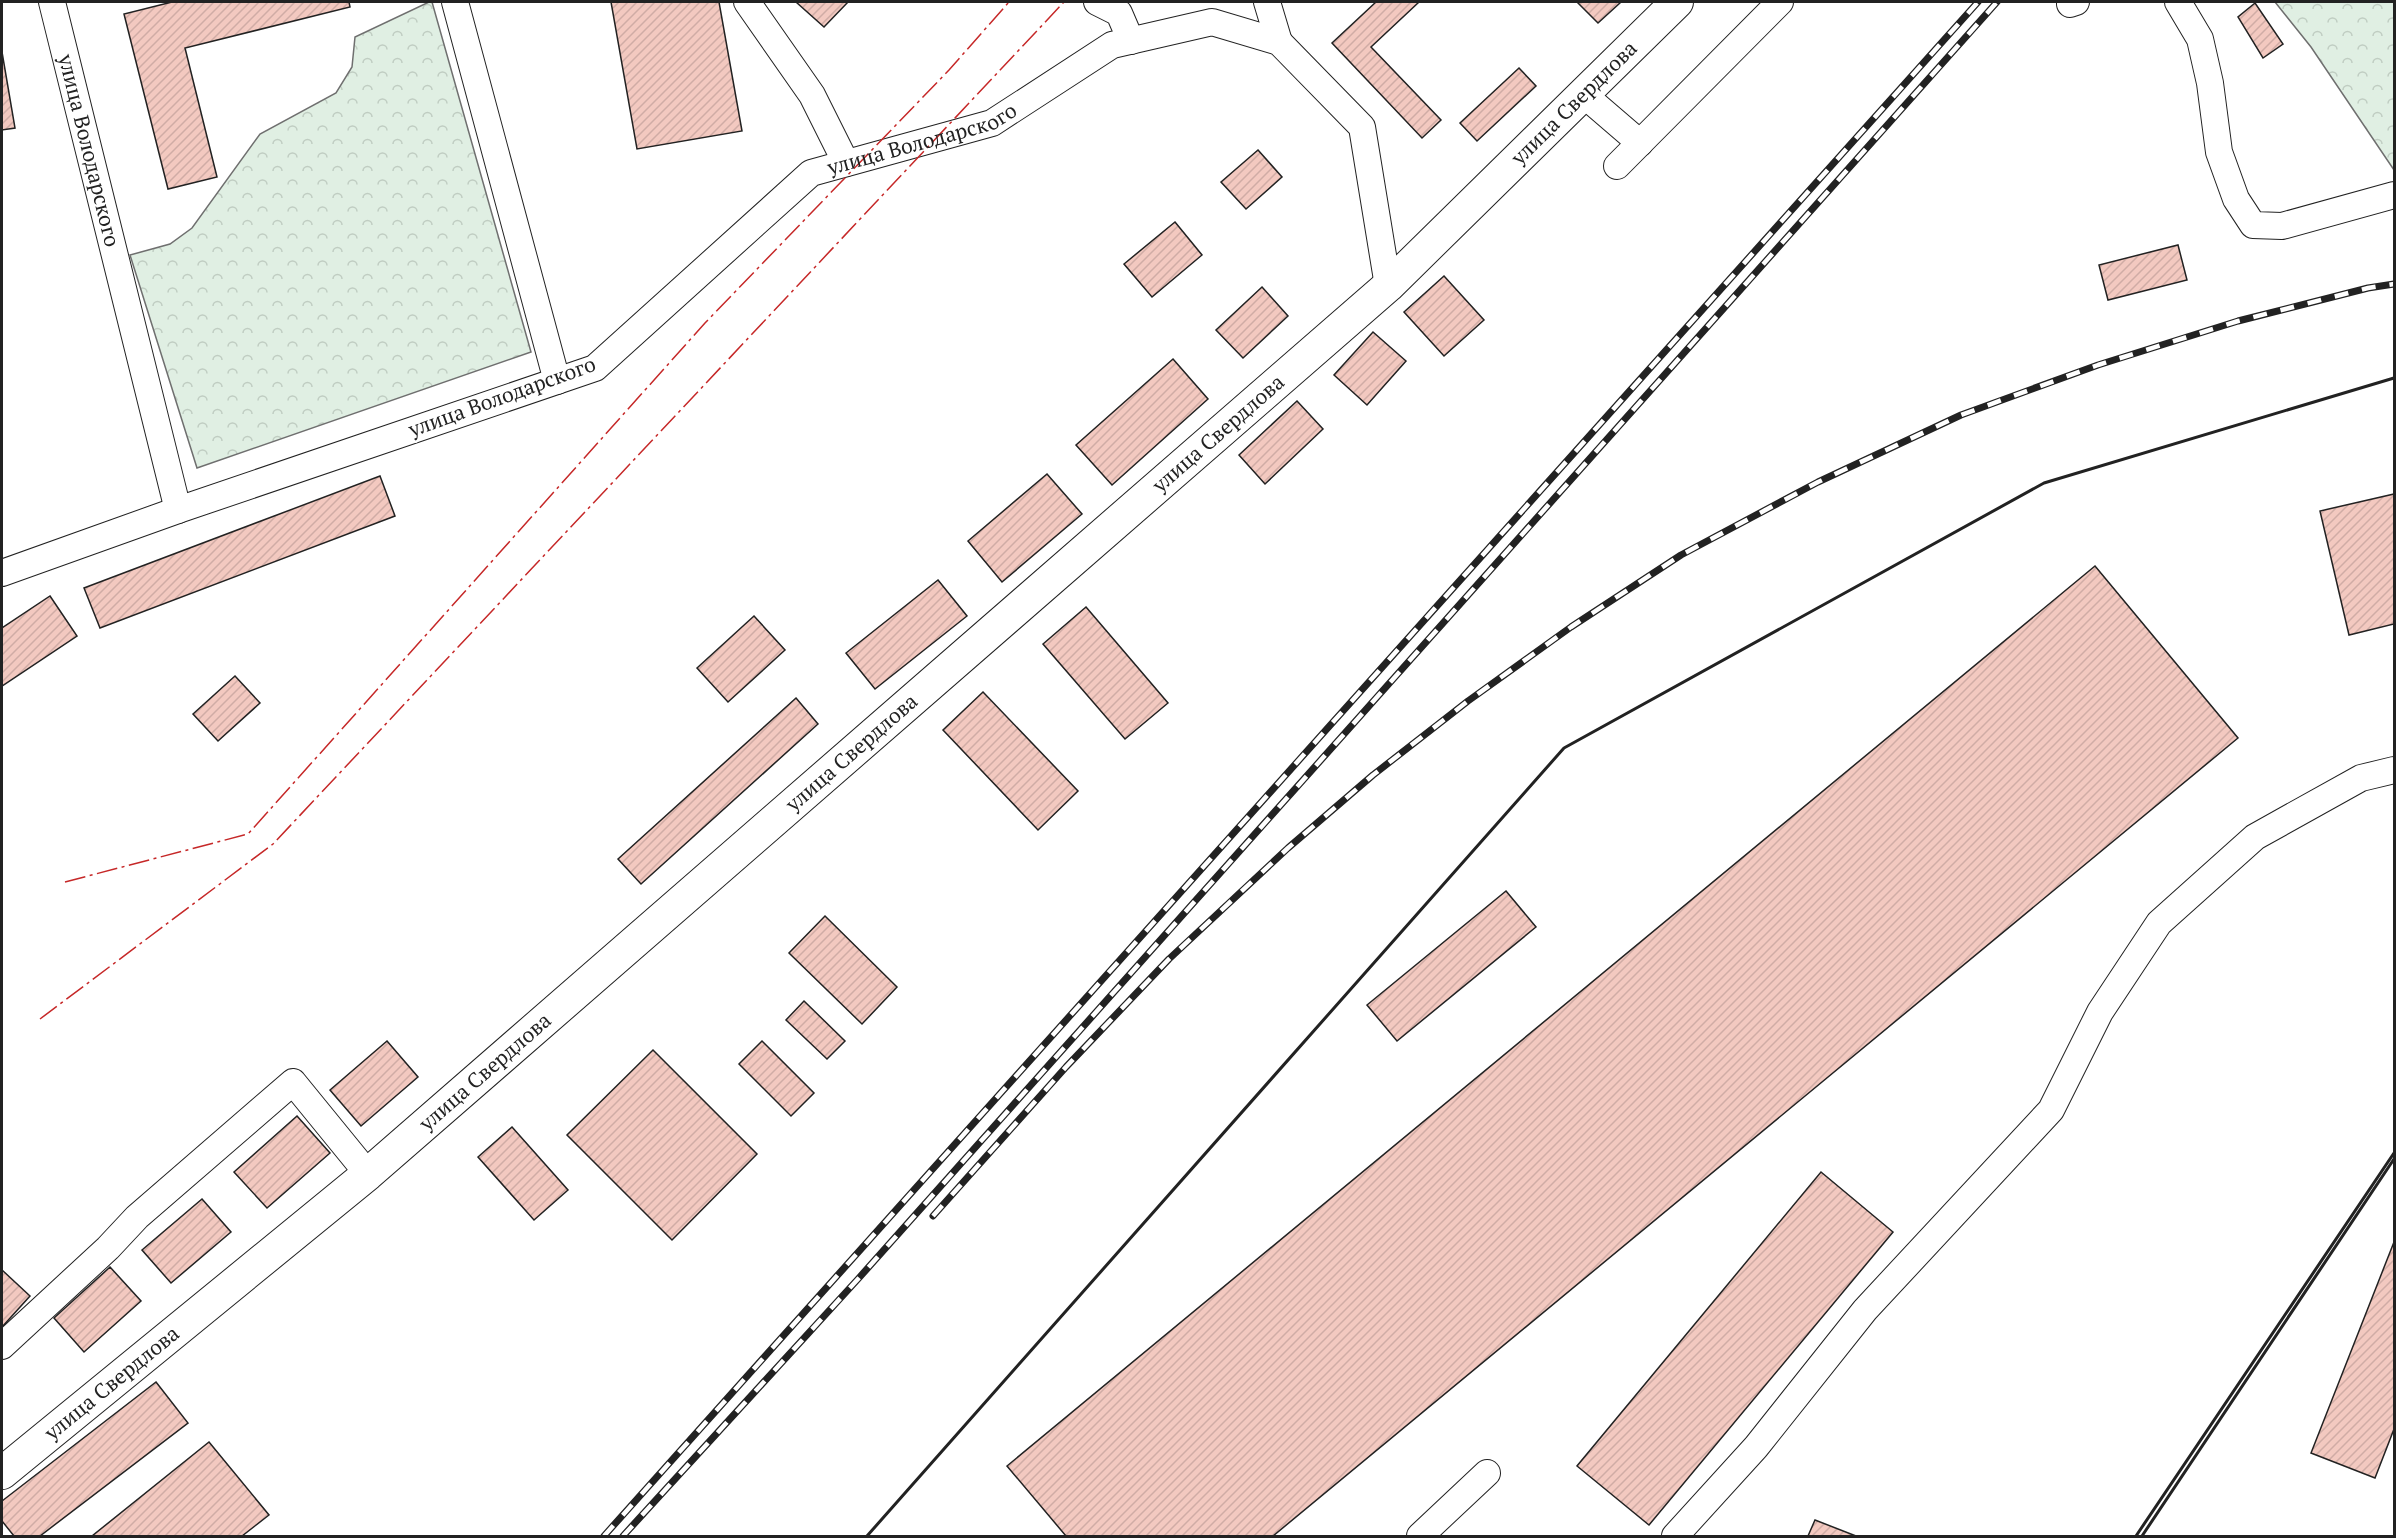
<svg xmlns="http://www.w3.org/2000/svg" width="2396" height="1538" viewBox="0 0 2396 1538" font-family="'PT Serif',serif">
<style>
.forest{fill:url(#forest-crowns);stroke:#6f6f6f;stroke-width:1.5}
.building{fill:url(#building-hatch);stroke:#222;stroke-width:1.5}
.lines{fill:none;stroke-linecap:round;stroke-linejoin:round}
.minor-casing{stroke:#222;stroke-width:28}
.major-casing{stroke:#222;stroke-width:34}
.minor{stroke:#fff;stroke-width:26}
.major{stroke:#fff;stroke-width:32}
.rail-casing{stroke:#222;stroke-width:7}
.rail{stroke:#fff;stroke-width:4.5;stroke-dasharray:14;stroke-linecap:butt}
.wall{stroke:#222;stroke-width:3}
.power{stroke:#c62828;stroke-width:1.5;stroke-dasharray:21 4.5 3 4.5;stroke-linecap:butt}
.labels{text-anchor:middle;stroke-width:4.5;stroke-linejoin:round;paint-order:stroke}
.street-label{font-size:21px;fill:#222;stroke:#fff}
</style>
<defs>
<pattern id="forest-crowns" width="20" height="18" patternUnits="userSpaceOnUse" patternTransform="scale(1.5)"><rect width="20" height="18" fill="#e0efe3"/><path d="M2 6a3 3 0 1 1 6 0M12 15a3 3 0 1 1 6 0" fill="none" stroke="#c0cdc2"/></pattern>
<pattern id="building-hatch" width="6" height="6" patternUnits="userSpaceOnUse" patternTransform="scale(1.5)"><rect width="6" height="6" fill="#f3c9c0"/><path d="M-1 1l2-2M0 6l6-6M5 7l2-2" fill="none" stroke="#d0aca5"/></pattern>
</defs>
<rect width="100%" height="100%" fill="#fff"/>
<g class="forest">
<path d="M429,2H432L531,352L197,468L130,255L170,244L192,228L260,134L336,93L352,67L355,37Z"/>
<path d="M2275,2H2394V170L2311,47Z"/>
</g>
<g class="building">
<path d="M172,2H349L350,7L185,48L217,177L168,189L124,14Z"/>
<path d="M611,2H719L742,131L637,149Z"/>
<path d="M796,2H848L824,27Z"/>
<path d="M1376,2H1419L1371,47L1441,120L1422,138L1332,43Z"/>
<path d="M1577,2H1621L1598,23Z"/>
<path d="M2255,3L2283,44L2263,58L2238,17Z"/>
<path d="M2,52L15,128L2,130Z"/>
<path d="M1519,68L1536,86L1477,141L1460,123Z"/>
<path d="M1258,150L1282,177L1246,209L1221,182Z"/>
<path d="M1175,222L1202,255L1152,297L1124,264Z"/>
<path d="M2178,245L2187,280L2108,300L2099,265Z"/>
<path d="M1444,276L1484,320L1444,356L1404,312Z"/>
<path d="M1262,287L1288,316L1243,358L1216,330Z"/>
<path d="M1373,332L1406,361L1367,405L1334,375Z"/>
<path d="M1173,359L1208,399L1112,485L1076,445Z"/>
<path d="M1297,401L1323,429L1265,484L1239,455Z"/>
<path d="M1047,474L1082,514L1002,582L968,541Z"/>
<path d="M380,476L395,516L100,628L84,588Z"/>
<path d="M2394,494V624L2349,635L2320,511Z"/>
<path d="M2095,566L2238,738L1273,1536H1066L1007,1466Z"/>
<path d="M938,580L967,616L875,689L846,653Z"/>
<path d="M50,596L77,636L2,686V628Z"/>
<path d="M1086,607L1168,703L1125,739L1043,644Z"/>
<path d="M754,616L785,650L728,702L697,668Z"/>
<path d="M235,676L260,703L218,741L193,714Z"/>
<path d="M983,692L1078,791L1038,830L943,730Z"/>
<path d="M796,698L818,724L641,884L618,859Z"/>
<path d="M1506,891L1536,927L1397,1041L1367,1005Z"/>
<path d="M825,916L897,987L862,1024L789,953Z"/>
<path d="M804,1001L845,1041L827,1059L786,1020Z"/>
<path d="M387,1041L418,1077L361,1126L330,1090Z"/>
<path d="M762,1041L814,1093L791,1116L739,1064Z"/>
<path d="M653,1050L757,1154L672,1240L567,1135Z"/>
<path d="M297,1116L330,1153L267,1208L234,1172Z"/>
<path d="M512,1127L568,1190L534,1220L478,1157Z"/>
<path d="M1821,1172L1893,1232L1649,1525L1577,1466Z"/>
<path d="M202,1199L231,1232L171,1283L142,1250Z"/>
<path d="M2394,1242V1429L2375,1478L2311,1453Z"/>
<path d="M110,1267L141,1301L84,1352L54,1318Z"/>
<path d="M2,1270L30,1296L2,1327Z"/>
<path d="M156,1382L188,1423L40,1536H14L2,1521V1501Z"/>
<path d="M209,1442L269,1515L242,1536H92Z"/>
<path d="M1815,1520L1856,1536H1808Z"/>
</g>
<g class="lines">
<defs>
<g id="minor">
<path id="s1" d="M52,2L178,510L595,368L811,173L992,123L1112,45L1212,22L1279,42L1362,127L1388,286"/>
<path d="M455,2L557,381"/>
<path d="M747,2L812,95L846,163"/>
<path d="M1097,2L1119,13L1131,41"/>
<path d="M1267,2L1279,42"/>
<path d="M2178,2L2200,39L2210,83L2219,152L2236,199L2253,225L2282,226L2394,195"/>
<path d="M2070,4L2076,2"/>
<path d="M1583,94L1640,143"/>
<path d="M1617,166L1780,2"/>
<path d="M2,573L178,510"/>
<path d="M2,1346L108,1248L137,1217L293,1082L368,1174"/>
<path d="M1420,1536L1487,1473"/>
<path d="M1675,1536L1756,1447L1865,1310L2051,1110L2100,1012L2159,923L2255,837L2361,778L2394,770"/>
</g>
<g id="major">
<path id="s2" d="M2,1473L368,1174L1388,286L1677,2"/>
</g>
</defs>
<use href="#minor" class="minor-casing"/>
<use href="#major" class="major-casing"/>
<use href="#minor" class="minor"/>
<use href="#major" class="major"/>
<defs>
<g id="rail">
<path d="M933,1216L1066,1067L1169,959L1288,848L1373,775L1468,701L1571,627L1681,555L1818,482L1961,415L2098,365L2238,321L2368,288L2394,284"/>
<path d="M604,1536L1978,2"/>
<path d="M623,1536L858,1279L1997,2"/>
</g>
</defs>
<use href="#rail" class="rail-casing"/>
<use href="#rail" class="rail"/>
<g class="wall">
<path d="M867,1536L1564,748L2044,483L2394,378"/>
<path d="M2136,1536L2394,1153"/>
<path d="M2142,1536L2394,1159"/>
</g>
<g class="power">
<path d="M65,882L248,834L705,323L949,70L1009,2"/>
<path d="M40,1019L273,844L1064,2"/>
</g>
</g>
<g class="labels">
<g class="street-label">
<text dy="7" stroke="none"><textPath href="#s2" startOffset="2086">улица Свердлова</textPath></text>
<text dy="7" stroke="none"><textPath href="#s1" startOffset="1371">улица Володарского</textPath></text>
<text dy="7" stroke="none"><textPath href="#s1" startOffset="153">улица Володарского</textPath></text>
<text transform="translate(502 397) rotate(-20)" y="7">улица Володарского</text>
<text dy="7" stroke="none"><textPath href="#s2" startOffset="1600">улица Свердлова</textPath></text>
<text dy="7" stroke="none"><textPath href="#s2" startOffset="1114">улица Свердлова</textPath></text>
<text dy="7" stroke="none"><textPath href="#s2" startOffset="628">улица Свердлова</textPath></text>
<text dy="7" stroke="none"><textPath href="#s2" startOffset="142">улица Свердлова</textPath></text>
</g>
</g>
<rect width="2396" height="1538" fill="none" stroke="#222222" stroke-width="6"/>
</svg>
